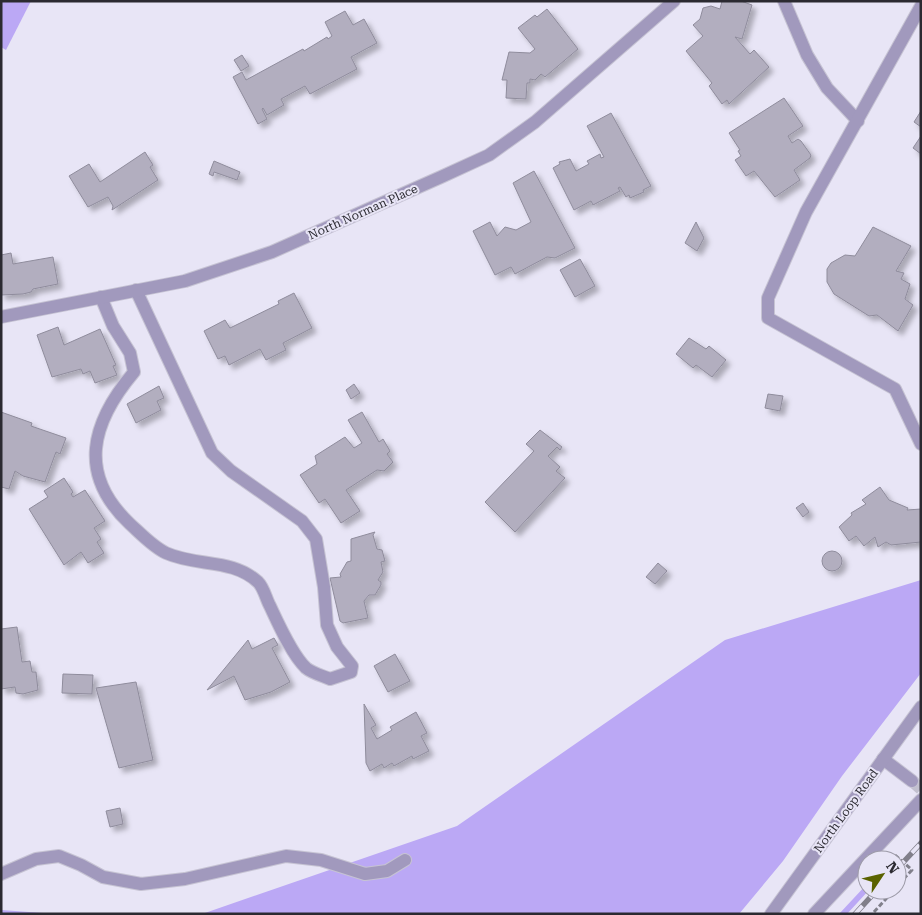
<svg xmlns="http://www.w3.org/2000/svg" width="922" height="915" viewBox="0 0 922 915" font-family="'Roboto Serif',serif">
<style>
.green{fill:#bba8f5}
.building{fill:#b2aebf;stroke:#8f8c9c;filter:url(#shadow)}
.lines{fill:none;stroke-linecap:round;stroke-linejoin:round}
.minor-tunnel{stroke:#c2c0cf;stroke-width:12;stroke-dasharray:12 6;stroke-linecap:butt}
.minor-casing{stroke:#c6c3d3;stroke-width:14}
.path{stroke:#81808b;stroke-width:3;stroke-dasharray:5 2.5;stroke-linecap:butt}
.minor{stroke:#a199bd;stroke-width:12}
.rail-casing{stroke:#817f8a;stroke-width:5.5}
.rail{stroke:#e8e5f6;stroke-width:4;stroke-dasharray:11;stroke-linecap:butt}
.labels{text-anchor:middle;stroke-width:4;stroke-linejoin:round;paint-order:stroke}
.street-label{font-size:12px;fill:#2b2a31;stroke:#e8e5f6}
</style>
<defs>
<filter id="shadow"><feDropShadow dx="4.5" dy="4.5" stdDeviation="2.5" flood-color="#0004"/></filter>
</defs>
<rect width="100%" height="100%" fill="#e8e5f6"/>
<g class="green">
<path d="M1,1H31L6,50L1,47Z"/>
<path d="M921,580V673L842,776L783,861L739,914H202L457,826L725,640Z"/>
<path d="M867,884V890H869L847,914H839Z"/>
<path d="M1,910L57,914H1Z"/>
</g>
<g class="building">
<path d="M722,1H741L752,5L742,39L735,37L750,54L754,50L769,67L729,104L727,100L722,104L709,86L712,83L686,51L703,36L693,25L700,19L703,8L711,6L720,9Z"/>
<path d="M547,9L578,49L545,77L541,74L535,80L530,79V83H527L526,99L506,98L507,80H502L509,52L530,53L535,49L518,28L535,15L537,17Z"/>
<path d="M345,11L353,25L364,19L377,43L351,57L357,69L310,94L305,86L281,99L284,105L267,115L263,108L262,109L267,119L258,124L233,77L242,72L246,80L303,49L304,51L327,37L328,39L332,36L325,22Z"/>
<path d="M242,55L249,66L241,71L234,60Z"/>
<path d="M784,98L803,126L788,136L792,143L798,139L801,141L811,155L810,158L794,170L800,180L775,197L754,171L746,176L735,160L741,156L738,151L740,150L729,133Z"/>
<path d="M921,111V127L914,122Z"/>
<path d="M611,113L651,186L643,190L644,192L630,198L629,195L626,197L620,187L618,188L620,191L593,205L591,201L574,210L553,168L560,164L559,162L570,159L576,171L589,164L587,161L600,154L601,158L604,157L587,126Z"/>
<path d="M921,136V154L913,148Z"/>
<path d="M145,152L153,165L150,167L158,180L112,210L113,206L108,197L88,207L69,176L89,164L100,182Z"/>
<path d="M214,161L240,172L237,180L214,172L213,176L209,174Z"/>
<path d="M534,171L575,248L555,258L547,257L515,274L511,267L495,275L473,231L490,222L497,236L505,227L516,230L531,222L513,183Z"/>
<path d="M696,222L704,238L697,251L685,243Z"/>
<path d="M873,227L911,246L896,271L904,273L901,279L910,284L905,299L913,305L898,331L877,315L869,316L834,294L827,282V269L831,263L845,255L855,256Z"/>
<path d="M11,253L13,264L53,257L58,284L33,289L31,292L23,294L1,295V255Z"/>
<path d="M580,259L595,286L575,297L560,270Z"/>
<path d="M294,293L312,328L283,343L286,350L266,360L260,349L229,365L225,356L218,359L204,331L225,320L230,328L279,304L278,301Z"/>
<path d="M58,327L64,345L100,329L116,365L113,366L117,375L95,383L90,371L83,374L81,369L52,377L37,335Z"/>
<path d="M689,338L706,349L709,346L726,360L712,377L696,365L693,368L676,354Z"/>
<path d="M354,384L360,393L351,399L346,390Z"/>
<path d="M159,386L164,398L157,401L161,410L136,423L127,404Z"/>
<path d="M768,394L783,396L780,411L765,408Z"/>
<path d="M1,412L32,423L31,426L66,438L60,454L56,452L45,482L23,476L15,471L9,489L1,487Z"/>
<path d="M362,412L379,442L383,439L390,451L387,454L393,462L384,471L377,470L346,490L360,511L341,523L325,499L319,503L300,475L317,464L315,456L345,437L354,448L362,443L348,420Z"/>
<path d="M540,430L562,447L560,450L557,447L548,456L560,467L556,471L565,478L515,532L485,502L534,451L526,444Z"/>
<path d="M64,478L73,492L71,494L73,497L85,490L105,521L94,528L101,539L97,542L104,553L88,563L81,552L64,565L29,509L48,497L44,491Z"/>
<path d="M880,487L889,500L908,508L907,510L921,509V542L891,545L886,542L878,547L875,537L864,546L856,536L849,541L839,527L852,515L851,513L866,504L862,500Z"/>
<path d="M803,503L809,512L803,517L796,508Z"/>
<path d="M375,532L373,535L377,549L382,550L385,561L381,562L383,572L378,580L381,582V585L375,595H369L364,601L368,618L343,623L340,621L330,578L341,577L340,574L347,562L351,561V539Z"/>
<circle cx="832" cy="561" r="10"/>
<path d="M658,563L667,571L655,584L646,577Z"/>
<path d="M17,627L22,662L30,661L32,672H36L38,690L23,694L16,693L15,687L1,689V629Z"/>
<path d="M274,638L278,645L272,648L290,682L271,692L245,700L234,676L207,690L248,640L252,649Z"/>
<path d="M395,654L410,681L388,692L374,666Z"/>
<path d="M63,674L93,675L92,694L62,693Z"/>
<path d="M136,682L153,760L119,768L96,688Z"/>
<path d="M364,704L376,725L371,728L377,739L392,730L390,727L416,712L427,733L421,736L429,751L413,759L412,756L394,766L392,763L384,768L382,764L370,771L366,763Z"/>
<path d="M120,808L123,824L110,827L106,811Z"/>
</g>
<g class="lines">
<path class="minor-tunnel" d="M912,781L921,789"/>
<defs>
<g id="minor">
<path d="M784,1L807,55L827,88L858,121"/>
<path d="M921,6L806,212L768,298V318L895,389L921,444"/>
<path d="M101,297L113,326L130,353L134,372C91,423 77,474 130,524C141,534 153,547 166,553C197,567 232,558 258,582C264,588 266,599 270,606C278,623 292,655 306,668C312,673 323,676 330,679L351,672L352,666L337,647L327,625L324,587L316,539L302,521L231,471L212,453L136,290"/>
<path d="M1,317L185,281L272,252L441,177L489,155L535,122L674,1"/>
<path d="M883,759L912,781"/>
<path d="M1,874L36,859L59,856L81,865L103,877L141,884L185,879L286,856L321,860L365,874L387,871L405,860"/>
<path d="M771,914L921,707"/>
<path d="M814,914L921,800"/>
</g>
</defs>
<use href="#minor" class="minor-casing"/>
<g class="path">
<path d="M895,855L912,870L897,886"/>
<path d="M874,912L894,890"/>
</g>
<use href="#minor" class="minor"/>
<defs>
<g id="rail">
<path d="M897,869L921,843"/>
<path d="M855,914L877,890"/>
</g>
</defs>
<use href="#rail" class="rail-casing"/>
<use href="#rail" class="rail"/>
</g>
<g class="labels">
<g class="street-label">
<text transform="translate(363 212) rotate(-24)" y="4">North Norman Place</text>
<text transform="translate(846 811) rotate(-54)" y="4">North Loop Road</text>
</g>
</g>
<rect width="922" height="915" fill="none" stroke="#2b2a31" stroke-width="5"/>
<g transform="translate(882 875) rotate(55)"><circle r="24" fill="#e8e5f6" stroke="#9c9aa7"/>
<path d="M0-4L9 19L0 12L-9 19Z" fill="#5a6200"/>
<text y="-8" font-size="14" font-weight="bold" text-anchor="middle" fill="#2b2a31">N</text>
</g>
</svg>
